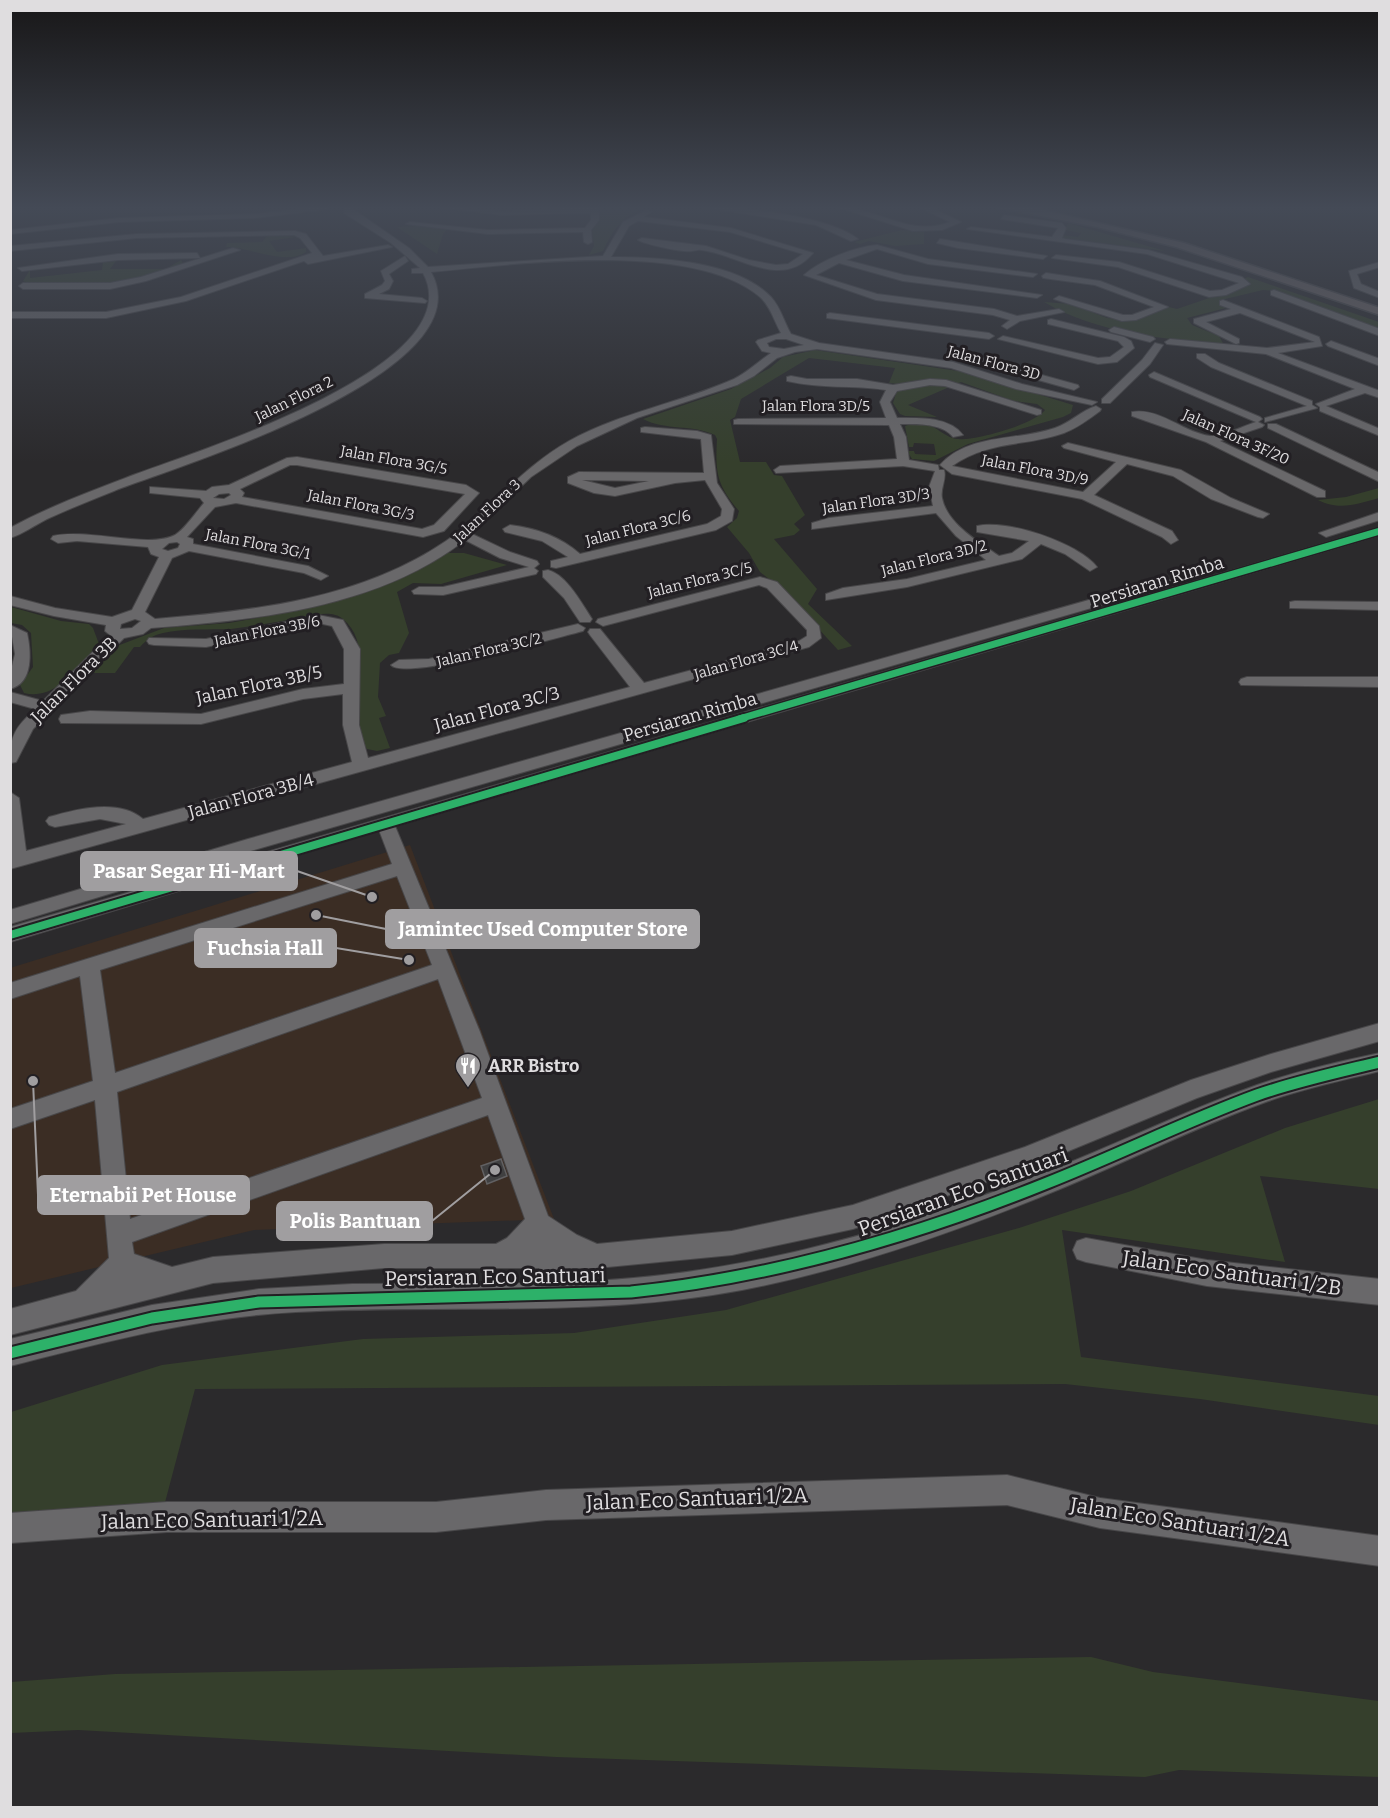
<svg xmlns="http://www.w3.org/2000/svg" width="1390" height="1818" viewBox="0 0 1390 1818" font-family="Bitter,serif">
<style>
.commercial{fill:#3b2d24}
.green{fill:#353f2c}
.building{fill:#404041;stroke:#616062;stroke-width:1.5}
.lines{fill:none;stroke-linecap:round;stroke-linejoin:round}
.minor-casing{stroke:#484749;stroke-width:2}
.major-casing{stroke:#484749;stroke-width:3}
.minor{fill:#69686a;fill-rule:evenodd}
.major{fill:#6a6363;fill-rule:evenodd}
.cycleway-far2-casing{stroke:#221f23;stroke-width:10}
.cycleway-far1-casing{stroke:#221f23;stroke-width:12}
.cycleway-casing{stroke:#221f23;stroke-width:15}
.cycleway-far2{stroke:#2db169;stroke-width:7}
.cycleway-far1{stroke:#2db169;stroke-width:8}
.cycleway{stroke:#2db169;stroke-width:11}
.labels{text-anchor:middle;stroke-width:6;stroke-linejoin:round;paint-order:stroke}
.far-street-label{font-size:15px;fill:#dfdddf;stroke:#221f23}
.street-label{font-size:18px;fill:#dfdddf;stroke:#221f23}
.poi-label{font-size:18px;font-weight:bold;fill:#dfdddf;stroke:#221f23;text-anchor:start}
.near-street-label{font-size:21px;fill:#dfdddf;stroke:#221f23}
.leader{fill:none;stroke:#a09ea0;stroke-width:2}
.callout-dot{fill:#a09ea0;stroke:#221f23;stroke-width:2}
.callout{fill:#a09ea0;stroke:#a09ea0;stroke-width:2}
.callout-label{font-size:20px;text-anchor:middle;font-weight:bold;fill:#fff}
</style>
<rect width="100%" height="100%" fill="#2b2a2c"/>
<path class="commercial" d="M410,845L554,1219L254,1230L11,1288L10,968Z"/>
<g class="green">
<path d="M600,207H647C622,216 614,228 603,251L589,255L594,246L592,230L600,219Z"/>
<path d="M1068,223L1165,251L1062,238V235L1078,237L1081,233L1065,230Z"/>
<path d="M416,226L447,229L443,234L437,254L397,227Z"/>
<path d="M902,230L924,232V244L895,246L869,241L860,244L854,242Z"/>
<path d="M269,234L296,237L269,241L277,252L306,248V252C286,266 250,247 226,247L227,243L262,242Z"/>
<path d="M181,260L184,265L110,286L30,284L23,281L30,270V278L102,270L103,262L116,261L110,269H166Z"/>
<path d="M1248,277L1379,322V332L1274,291L1263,290L1221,300L1234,306L1187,318L1192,325L1219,336L1224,345C1165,339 1096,333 1044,302L1071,304L1107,318L1128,320L1169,307L1177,309L1244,286L1241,280Z"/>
<path d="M815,350L965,372L1073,405L1071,413L1063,417L968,444L934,461L912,459L907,451H914L915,454L936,455L934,444L914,443L913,447H909L905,426C932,416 940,437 957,439C975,441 1035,424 1045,410L1037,404L1014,401L961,382L908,405L937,417L905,416L900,414L893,403L899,384L889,383L895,368L809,358L741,399L735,417L730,420L740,462H766L774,475L782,476L805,515L794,524L800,530L794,535L774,539L817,589L808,604L852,646L838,650L783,590L760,572L749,553L727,527L737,518L739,511C717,485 715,473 717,439L715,435C692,424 666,431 643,419L731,389L770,368L783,357Z"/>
<path d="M1379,488V498C1357,504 1340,511 1318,500L1346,497Z"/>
<path d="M445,553H464L507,565L441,584L413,583L397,592L409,633L399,653L389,655L380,663L378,697L386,716L379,718L390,748L377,751L367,749C339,713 381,651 343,619C334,611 318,614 308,616C282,621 257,626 231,629C209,630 184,628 163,633C153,635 146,640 140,647H134L115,673H92L117,646L164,628L229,623L301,610L327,603Z"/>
<path d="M11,607L61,621L89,624L93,628L99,644C77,666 58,701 24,693L20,685L33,667L31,633L22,625L11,623Z"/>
<path d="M1379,1099V1189L1260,1176L1285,1262L1062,1230L1081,1357L1379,1396V1425L1200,1399L1065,1384L195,1389L163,1510L11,1518V1412L162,1365L363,1339L574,1333L726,1310L1019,1228L1131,1191L1285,1128Z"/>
<path d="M1091,1657L1153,1672L1379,1701V1777L1179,1770L1145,1777L556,1757L78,1730L11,1733V1682L115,1674Z"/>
</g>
<path class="building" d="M501,1159L507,1176L487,1184L481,1166Z"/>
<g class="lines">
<defs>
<g id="minor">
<path d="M320,207L329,209L255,218L119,222L10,234V230L119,218L255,214Z"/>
<path d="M344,207H350L409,248L428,267L603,256L623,222L647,210L651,212L644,217L731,228L813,253C782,291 738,254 701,250C698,249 695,251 692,251C684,253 644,244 638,240L642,238L706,246L749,260L776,265L788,264L803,254L730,232L638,221L629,226L611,257C658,257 737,261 771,297C781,308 784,322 791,334L819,343L953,362L1022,384L1097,402L1092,405L1016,389L951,368L817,349L795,352L777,358L754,376L737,385L637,418L577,446L531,477L472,534L510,552L537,561L539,564L534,568L538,571L536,574L443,595L414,594L412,591L419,587H443L529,567L500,558L465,540C378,608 256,620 151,628L143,634L124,638L33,729L16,762L10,763C10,735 15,728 35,709L10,702V692L43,701L110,635L105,631L106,625L54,616L10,605V596L55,608L112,617L132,610L159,557L151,554L148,547L77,541L58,543L51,539L53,536C88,528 149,549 175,535C185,529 196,512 204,503L200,498L150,493V487L206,491L212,487L229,485L287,458L297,457L466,485L479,493L444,531L423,537L236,503L215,507L187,537L193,539V544L308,566L328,576L321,580L304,573L189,551L172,558L145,612L155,619C254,611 361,599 446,541C491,511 518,470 569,441C622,412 680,403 734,379C748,372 759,361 771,353L762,351L756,342L758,340L781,333C774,321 771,307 760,297C692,240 516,264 431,272C488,373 175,467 114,491C91,500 69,509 47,519C35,525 23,534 10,538V528C50,506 94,490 136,474C194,452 474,366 423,273H412V269L420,268L391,243L344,213ZM776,339H786L804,345L784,349L769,347L767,343ZM290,465H297L465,494L434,525L422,529L242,497L244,493L240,489ZM229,493L231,495L224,499L213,498L219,494ZM177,542L180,544L178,548L168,551L162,549L169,543ZM135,619L141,621L132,628L120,629L121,624Z"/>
<path d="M437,207L502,211L599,207V220L591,230L592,242L588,244L584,242L583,232L488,234L406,224L410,222L488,230L585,228L591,220V213L502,215Z"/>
<path d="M702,207C742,207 827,215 858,239L851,241L816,225Z"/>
<path d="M837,207C877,207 910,238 950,222L919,207H930L961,222L942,230L913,231Z"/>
<path d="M1004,215L1062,223L1066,228L1062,238L1065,239L1148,250L1242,277L1250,284L1226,295L1209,297L1118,267L1052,258L1056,255L1119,262L1210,291L1222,290L1239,283L1147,254L967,229L971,227L1052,237L1058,228L1001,219Z"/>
<path d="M295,231L306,234L323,256L388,245L392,247L308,264L304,261L186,301L106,318H10V312H106L181,297L312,253L300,238L294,235L137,238L10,251V246L137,234Z"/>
<path d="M940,239L1047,256L1043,259L958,248L937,243Z"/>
<path d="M877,245L928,259L1037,274L1033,277L928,264L877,249L846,260L904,275L1042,295L1037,298L903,281L839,263L816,275L877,294L994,309L1017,316L1059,309L1064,312L1020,321L1007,329L1002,326L1010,320L993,315L876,300L804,275C821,260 854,247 877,245Z"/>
<path d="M233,248L240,250L146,281L110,289H23L19,286L23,283H110L141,277Z"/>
<path d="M197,253L200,258L118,260L22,271L18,268L118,254Z"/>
<path d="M405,256L408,261L389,274L393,281L389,289L379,294L422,298L427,301L425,303L365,298V294L382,285L385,281L381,271Z"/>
<path d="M1380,262V267L1357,274L1361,284L1380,292V298L1354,288L1349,271Z"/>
<path d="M1046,273L1100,281L1168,307L1136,320L1122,321L1054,299L1059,296L1123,315H1132L1154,307L1095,285L1043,278L1042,276Z"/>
<path d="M1274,290L1380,329V336L1271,295V291Z"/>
<path d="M1223,300L1319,337L1322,346L1278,353L1380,391V398L1365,393L1326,406L1380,429V436L1320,411V407L1316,404L1355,389L1266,354L1167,344L1165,342L1170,339L1267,348L1315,342L1240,313L1206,322L1239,339V343L1236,344L1194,323V319L1231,309L1220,305V301Z"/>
<path d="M830,313L989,333L994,336L989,339L827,318V314Z"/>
<path d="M1051,319L1124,337L1131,341L1134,348L1117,362L1098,364L998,339L1003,336L1098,358L1110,357L1124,347L1118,341L1048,324V320Z"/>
<path d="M1114,327L1153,337L1155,339L1150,342L1111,332L1109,330Z"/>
<path d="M1331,341L1380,359V366L1328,346L1326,344Z"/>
<path d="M1155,343L1163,345L1150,364L1110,403H1102V399L1142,360Z"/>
<path d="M1197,354H1205L1219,363L1312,401V405L1317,408L1265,422V418L1307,406L1211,367L1197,358Z"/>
<path d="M981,358L1078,385L1079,387L1074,390L977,363L976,361Z"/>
<path d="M1154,372L1260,417L1262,419L1258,422L1264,425L1262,427L1220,441L1325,491V497H1317L1206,442L1132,416V412C1159,407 1184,433 1210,436C1222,437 1243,426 1256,422L1150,377L1149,375Z"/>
<path d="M791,376L807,379H857L893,385L930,379L946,380L1041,410V414L1037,415L945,386L930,385L897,391L890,402L897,418C918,418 949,416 963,435L953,437C942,423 917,424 900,424L906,437L909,460L938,465L939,470H944C947,479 940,488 942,498C947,524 979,542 999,556L1012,553L1029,541L977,532V526C1008,519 1078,543 1097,567L1090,571L1065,554L1041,544L1022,559L907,587L826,600V594L843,588L907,579L986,560L956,536L936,513L812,529V523L829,518L933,506L929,487L935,471L903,466L776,473L774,470L780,466L897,459L894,437L889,425L734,424V420L738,419L886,418L880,402L886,390C854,385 820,389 787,381V377Z"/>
<path d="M1096,406L1101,409L1100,411C1088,420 1077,428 1064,433C1024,447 989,440 952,466L1083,492L1116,462L1064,448L1062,446L1068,443L1181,470L1231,498L1269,514L1263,518L1258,517L1211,499L1173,476L1127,464L1094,495L1172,531L1178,540L1171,544L1162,537L1082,499L952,474L940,465C969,433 1018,441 1055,428C1070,423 1082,410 1096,406Z"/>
<path d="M1268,424H1276L1380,473V482L1268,428Z"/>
<path d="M645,427L697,431L711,435L717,483L734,509L732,521L716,530L556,568L551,567V561L568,557L542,541L505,532L503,529L510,525C536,528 561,537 580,554L707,524L721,516L722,509L705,480L675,483L615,496L594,493L568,483V477L579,472L704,473L701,439L641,432V428ZM582,480L649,481L615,488Z"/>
<path d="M1380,512V520L1326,537L1319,533Z"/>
<path d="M1380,527V535L395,826L480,1032L548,1216L577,1235L597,1244L732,1231L853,1205L1025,1147L1191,1080L1271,1054L1380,1023V1041L1271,1072L1197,1098L1037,1164L853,1229L732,1255L597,1268H565L566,1282C729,1278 886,1234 1038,1175C1111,1147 1182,1112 1257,1085C1297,1071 1338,1062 1380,1053V1071C1340,1081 1301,1089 1263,1103C1194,1128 1128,1161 1060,1189C958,1231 851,1269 742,1290C594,1318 446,1304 296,1312C199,1317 104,1342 10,1366V1339L152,1305L259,1289L352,1284L540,1283L539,1268H384L213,1283L10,1335V1309L76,1291L109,1258L95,1100L10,1129V1109L93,1081L80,976L10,999V983L392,864L379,830L10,942V927ZM397,876L432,965L115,1073L100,970ZM438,979L482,1098L130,1219L117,1092ZM488,1115L525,1219L507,1238L496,1244H384L213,1257L172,1267L134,1254L132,1242Z"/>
<path d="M548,570C567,575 582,604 592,619L590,622H580L564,598L543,577V571Z"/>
<path d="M760,577L777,582L819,626L821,638L809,647L10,869V792L19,798L26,851L126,824L100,819L55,827L49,825L46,821L49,817C76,809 119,798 143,819L352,762L343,725V694L303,699L201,724L61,723L59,719L61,715L90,711L201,714L303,689L344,684V649L332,626L318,623L206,647L154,645L149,644L147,641L149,638L206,639L318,615L343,620L360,649L359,725L368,758L630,687L590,635L588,632L590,629H600L644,683L799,641L807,636V630L767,588L759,585L603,626L596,622L598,619Z"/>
<path d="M1166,578L1173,582L1171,585L254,850L10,924V910L248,839Z"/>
<path d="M1295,601L1380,602V610L1290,608V602Z"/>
<path d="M578,624L585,628L583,631C556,638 405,681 391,665L399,660L429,659Z"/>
<path d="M10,625L27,633C31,651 34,683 10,689V674L15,654Z"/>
<path d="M1247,677H1380V687L1241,685L1239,682L1241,679Z"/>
<path d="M1086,1238L1207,1260L1380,1279V1305L1207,1286L1086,1262L1077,1259L1073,1250L1077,1241Z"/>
<path d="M1007,1475L1100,1498L1380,1536V1566L1100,1528L1007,1505L546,1520L436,1532H167L10,1543V1513L167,1502H436L546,1490Z"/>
</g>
<path id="major" d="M995,207H1030L1184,243L1380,308V315L1176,247L1097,227Z"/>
</defs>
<use href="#minor" class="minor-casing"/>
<use href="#major" class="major-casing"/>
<use href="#minor" class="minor"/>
<use href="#major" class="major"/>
<defs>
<path id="cycleway-far2" d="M739,719L1380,531"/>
<path id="cycleway-far1" d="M10,935L744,718"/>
<path id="cycleway" d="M10,1353L152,1318L259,1302L631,1292C776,1277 913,1237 1047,1183C1118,1155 1186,1121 1257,1095C1297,1081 1339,1072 1380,1062"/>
</defs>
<use href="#cycleway-far2" class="cycleway-far2-casing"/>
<use href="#cycleway-far1" class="cycleway-far1-casing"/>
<use href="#cycleway" class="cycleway-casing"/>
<use href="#cycleway-far2" class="cycleway-far2"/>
<use href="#cycleway-far1" class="cycleway-far1"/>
<use href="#cycleway" class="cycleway"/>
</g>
<linearGradient id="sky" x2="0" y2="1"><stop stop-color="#181718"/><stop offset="0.45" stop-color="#444a56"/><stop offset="1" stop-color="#444a56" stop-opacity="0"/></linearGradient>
<rect width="1390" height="462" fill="url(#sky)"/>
<defs>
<symbol id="restaurant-pin" viewBox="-11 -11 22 30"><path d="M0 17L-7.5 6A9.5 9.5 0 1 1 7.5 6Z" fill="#a09ea0" stroke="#221f23"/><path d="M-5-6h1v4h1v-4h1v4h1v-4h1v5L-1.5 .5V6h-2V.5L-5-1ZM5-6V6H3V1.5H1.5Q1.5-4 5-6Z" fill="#fff"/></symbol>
</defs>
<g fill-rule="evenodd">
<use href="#restaurant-pin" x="453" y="1051" width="30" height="40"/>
</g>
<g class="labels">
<g class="far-street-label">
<text transform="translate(994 363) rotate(15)" y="5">Jalan Flora 3D</text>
<text transform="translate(294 399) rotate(-26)" y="5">Jalan Flora 2</text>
<text x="816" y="411">Jalan Flora 3D/5</text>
<text transform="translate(1236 437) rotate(24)" y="5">Jalan Flora 3F/20</text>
<text transform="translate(394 460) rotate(10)" y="5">Jalan Flora 3G/5</text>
<text transform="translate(1035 470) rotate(11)" y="5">Jalan Flora 3D/9</text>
<text transform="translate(876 501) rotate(-8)" y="5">Jalan Flora 3D/3</text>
<text transform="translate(361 505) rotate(11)" y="5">Jalan Flora 3G/3</text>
<text transform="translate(487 511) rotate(-43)" y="5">Jalan Flora 3</text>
<text transform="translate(638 528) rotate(-14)" y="5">Jalan Flora 3C/6</text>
<text transform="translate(258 544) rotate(11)" y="5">Jalan Flora 3G/1</text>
<text transform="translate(934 558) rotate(-14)" y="5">Jalan Flora 3D/2</text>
<text transform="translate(700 580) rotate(-14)" y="5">Jalan Flora 3C/5</text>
<text transform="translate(267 631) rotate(-11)" y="5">Jalan Flora 3B/6</text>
<text transform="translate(489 650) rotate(-13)" y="5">Jalan Flora 3C/2</text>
<text transform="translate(746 660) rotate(-16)" y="5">Jalan Flora 3C/4</text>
</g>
<g class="street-label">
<text transform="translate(1157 582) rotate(-17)" y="6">Persiaran Rimba</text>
<text transform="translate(74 680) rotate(-45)" y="6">Jalan Flora 3B</text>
<text transform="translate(259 685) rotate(-12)" y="6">Jalan Flora 3B/5</text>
<text transform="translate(497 709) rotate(-15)" y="6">Jalan Flora 3C/3</text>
<text transform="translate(690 717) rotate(-16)" y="6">Persiaran Rimba</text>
<text transform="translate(251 796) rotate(-15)" y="6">Jalan Flora 3B/4</text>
</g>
<g class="poi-label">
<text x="488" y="1072">ARR Bistro</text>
</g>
<g class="near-street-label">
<text transform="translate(963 1192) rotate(-20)" y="7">Persiaran Eco Santuari</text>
<text transform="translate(1232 1273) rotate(8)" y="7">Jalan Eco Santuari 1/2B</text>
<text transform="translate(495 1277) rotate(-1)" y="7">Persiaran Eco Santuari</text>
<text transform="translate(697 1499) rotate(-2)" y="7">Jalan Eco Santuari 1/2A</text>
<text transform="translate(212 1520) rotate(-1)" y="7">Jalan Eco Santuari 1/2A</text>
<text transform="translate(1180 1522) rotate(9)" y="7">Jalan Eco Santuari 1/2A</text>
</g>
</g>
<path class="leader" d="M372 897L297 871M316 915L386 929M409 960L336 948M33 1081L38 1195M495 1170L432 1221"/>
<g class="callout-dot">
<circle cx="372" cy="897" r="6"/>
<circle cx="316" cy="915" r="6"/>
<circle cx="409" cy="960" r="6"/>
<circle cx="33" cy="1081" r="6"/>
<circle cx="495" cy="1170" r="6"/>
</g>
<g class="callout">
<rect x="81" y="852" width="216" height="38" rx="6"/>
<rect x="386" y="910" width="313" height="38" rx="6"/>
<rect x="195" y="929" width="141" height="38" rx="6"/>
<rect x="38" y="1176" width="211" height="38" rx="6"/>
<rect x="277" y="1202" width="155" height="38" rx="6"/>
</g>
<g class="callout-label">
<text x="189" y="878">Pasar Segar Hi-Mart</text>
<text x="543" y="936">Jamintec Used Computer Store</text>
<text x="265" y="955">Fuchsia Hall</text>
<text x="143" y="1202">Eternabii Pet House</text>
<text x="355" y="1228">Polis Bantuan</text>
</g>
<rect width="1390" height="1818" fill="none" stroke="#dfdddf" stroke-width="24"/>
</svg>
